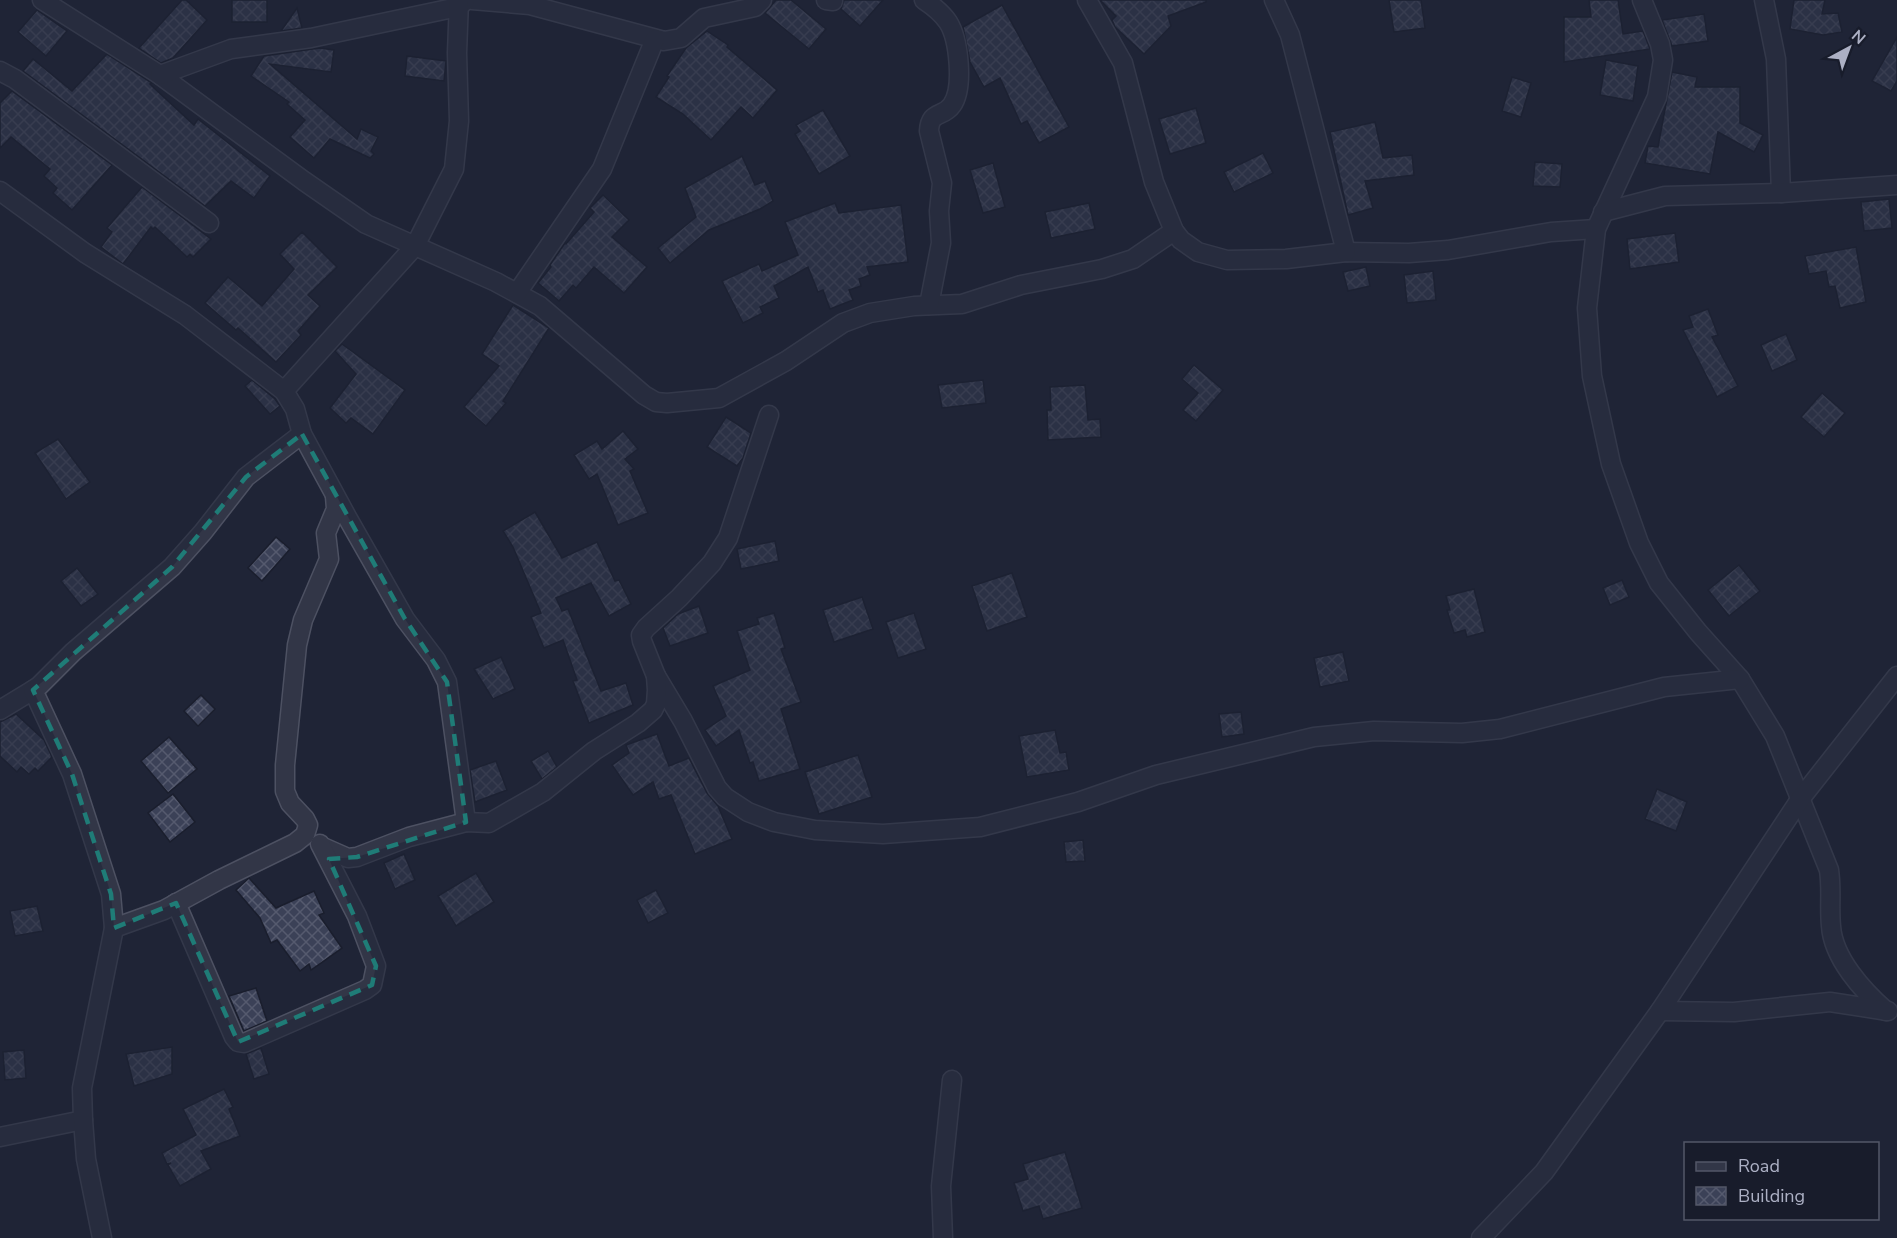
<svg xmlns="http://www.w3.org/2000/svg" width="1897" height="1238" viewBox="0 0 1897 1238" font-family="'Nunito Sans',sans-serif">
<style>
.building{fill:url(#building-cross-hatch);stroke:#1a1e2d;stroke-width:1.5}
.lines{fill:none;stroke-linecap:round;stroke-linejoin:round}
.street-casing{stroke:#4d5162;stroke-width:21}
.street{stroke:#323647;stroke-width:18}
.marked{fill:none;stroke:#1f7c77;stroke-width:4.5;stroke-dasharray:12 8;stroke-linejoin:round}
</style>
<defs>
<pattern id="building-cross-hatch" width="8" height="8" patternUnits="userSpaceOnUse" patternTransform="scale(1.5)"><rect width="8" height="8" fill="#3b4157"/><path d="M0 0l8 8M0 8l8-8" fill="none" stroke="#555a6e"/></pattern>
</defs>
<rect width="100%" height="100%" fill="#1f2436"/>
<g class="building">
<path d="M182,0H186L207,20L173,58L161,63L139,48Z"/>
<rect x="232" y="0" width="35" height="22"/>
<path d="M776,0H791L826,29L809,49L765,13Z"/>
<path d="M844,0H883L860,26L841,9Z"/>
<path d="M1100,0H1206V2L1168,16L1171,26L1144,54L1115,27L1112,20L1116,16Z"/>
<path d="M1389,0H1421L1425,28L1394,32Z"/>
<path d="M1589,0H1618L1623,34L1643,31L1650,49L1564,62V17H1591Z"/>
<path d="M1794,0H1825L1822,14L1838,13L1842,32L1823,35L1790,29Z"/>
<path d="M1002,5L1069,127L1039,143L1027,121L1021,124L1000,78L984,87L970,62L963,27Z"/>
<path d="M297,8L302,28L281,31Z"/>
<path d="M37,10L67,31L46,56L18,32Z"/>
<path d="M1704,14L1708,41L1672,46L1662,20Z"/>
<path d="M707,31L728,45L727,47L777,90L753,118L741,107L711,140L683,114L656,97L669,77L667,76L686,48Z"/>
<path d="M1897,37V81L1891,91L1872,81Z"/>
<path d="M320,48L334,50L331,72L270,64L357,139L361,129L378,137L371,151L374,154L370,158L330,139L314,158L290,137L305,120L287,104L289,102L251,76L264,56Z"/>
<path d="M107,54L152,83L150,84L154,88L194,125L198,119L270,176L254,198L231,181L205,206L23,71L33,59L72,91Z"/>
<path d="M407,56L446,61L444,81L405,76Z"/>
<path d="M1606,60L1638,66L1633,101L1600,95Z"/>
<path d="M1672,72L1697,77L1695,87H1740V123L1763,135L1754,152L1718,132L1710,174L1645,163L1648,146L1658,147Z"/>
<path d="M1512,77L1531,83L1521,117L1502,111Z"/>
<path d="M12,91L112,165L72,210L53,193L57,188L44,176L50,169L11,137L0,148V103Z"/>
<path d="M1196,108L1206,143L1170,154L1159,119Z"/>
<path d="M823,110L850,156L819,174L795,134L800,131L796,125Z"/>
<path d="M1375,122L1383,158L1412,155L1414,175L1365,181L1373,208L1348,215L1330,132Z"/>
<path d="M1263,153L1273,173L1234,192L1224,172Z"/>
<path d="M742,156L755,185L765,181L773,201L760,209L709,230L670,263L658,248L696,217L685,188Z"/>
<path d="M1535,162L1562,164L1560,187L1533,186Z"/>
<path d="M993,163L1005,207L983,213L970,170Z"/>
<path d="M142,187L211,239L193,257L190,254L187,257L155,227L153,229L151,227L123,264L101,247L112,232L107,228Z"/>
<path d="M603,195L629,220L612,237L647,267L624,293L594,267L576,288L573,285L559,301L538,283L551,267L550,265L565,243L566,244L594,212L590,208Z"/>
<path d="M1889,199L1892,228L1864,231L1861,202Z"/>
<path d="M835,203L839,213L901,205L908,262L867,267L870,275L859,279L861,286L849,290L853,300L830,309L823,290L818,292L808,267L774,286L779,298L760,307L763,313L743,323L722,281L759,264L762,271L798,255L785,222Z"/>
<path d="M1089,203L1095,229L1051,238L1045,212Z"/>
<path d="M302,232L337,267L308,295L320,306L298,331L301,335L276,362L238,328L236,330L205,303L228,277L262,306L294,269L280,254Z"/>
<path d="M1675,233L1679,262L1630,269L1627,239Z"/>
<path d="M1856,247L1866,302L1840,308L1835,286L1829,287L1826,271L1809,274L1805,256Z"/>
<path d="M1366,267L1370,286L1348,291L1343,272Z"/>
<path d="M1433,271L1436,300L1407,303L1404,275Z"/>
<path d="M513,305L549,328L503,401L506,403L486,426L464,407L499,366L482,354Z"/>
<path d="M1708,309L1718,335L1712,337L1738,386L1717,397L1683,330L1693,327L1689,316Z"/>
<path d="M1786,334L1797,360L1772,371L1761,345Z"/>
<path d="M342,344L405,390L373,434L351,418L346,423L330,408L356,374L335,351Z"/>
<path d="M1194,365L1223,390L1196,421L1183,410L1198,393L1182,379Z"/>
<path d="M252,380L275,399L280,406L270,414L245,386Z"/>
<path d="M983,380L986,403L942,408L938,385Z"/>
<path d="M1085,385L1088,420L1100,419L1101,437L1048,440L1047,410H1051L1050,387Z"/>
<path d="M1822,393L1845,413L1824,437L1801,417Z"/>
<path d="M726,417L751,433L743,458L737,466L707,447Z"/>
<path d="M623,431L638,449L625,459L634,469L630,471L648,513L618,525L597,474L589,479L574,455L597,441L602,449Z"/>
<path d="M58,439L90,482L66,499L35,453Z"/>
<path d="M535,512L562,558L597,542L615,581L619,580L631,604L609,616L591,583L556,598L562,611L568,609L601,691L626,683L633,705L589,723L573,681L577,680L563,640L544,648L531,617L541,613L513,547L503,531Z"/>
<path d="M276,537L290,549L262,581L248,568Z"/>
<path d="M775,541L779,561L741,569L737,549Z"/>
<path d="M1739,565L1760,591L1729,616L1708,590Z"/>
<path d="M77,568L98,594L81,606L61,581Z"/>
<path d="M1012,573L1027,617L987,631L972,586Z"/>
<path d="M1622,580L1629,597L1610,605L1603,588Z"/>
<path d="M1474,589L1485,632L1467,637L1465,630L1454,633L1447,610H1450L1446,596Z"/>
<path d="M862,597L873,629L834,642L823,610Z"/>
<path d="M699,606L708,633L670,646L663,628L678,614Z"/>
<path d="M774,613L785,648L781,649L801,702L781,709L800,769L759,781L753,762L750,763L739,730L716,746L705,730L726,716L713,686L750,670L737,631L759,624L757,618Z"/>
<path d="M914,613L926,649L898,658L886,622Z"/>
<path d="M1343,652L1349,681L1320,687L1314,658Z"/>
<path d="M501,657L515,689L493,699L474,669Z"/>
<path d="M201,695L215,709L198,726L184,711Z"/>
<path d="M1241,712L1244,734L1222,737L1219,714Z"/>
<path d="M16,714L44,740L52,757L38,771L35,768L29,774L21,767L17,772L0,756V722Z"/>
<path d="M1055,730L1060,753L1066,752L1069,770L1027,777L1019,736Z"/>
<path d="M657,734L669,766L689,758L707,793L718,806L732,839L695,854L671,795L659,799L653,782L633,795L612,765L629,753L626,745Z"/>
<path d="M169,737L197,769L168,793L141,761Z"/>
<path d="M548,751L557,767L542,779L531,761Z"/>
<path d="M858,755L872,797L819,814L805,772Z"/>
<path d="M496,761L507,790L475,802L470,770Z"/>
<path d="M1657,789L1687,802L1676,831L1645,819Z"/>
<path d="M173,794L195,822L170,842L148,813Z"/>
<path d="M1083,840L1085,861L1066,862L1064,842Z"/>
<path d="M404,854L415,880L395,889L384,863Z"/>
<path d="M476,873L494,902L456,926L438,896Z"/>
<path d="M249,878L276,908L314,891L324,913L319,915L342,948L311,970L309,964L300,971L277,940L271,943L260,918L236,890Z"/>
<path d="M656,890L668,913L648,923L637,900Z"/>
<path d="M37,906L43,931L15,936L10,911Z"/>
<path d="M256,988L267,1021L244,1031L229,996Z"/>
<path d="M172,1047V1074L134,1086L126,1054Z"/>
<path d="M261,1048L269,1074L254,1079L246,1054Z"/>
<path d="M24,1050L26,1078L5,1080L3,1052Z"/>
<path d="M224,1089L233,1107L229,1109L240,1136L201,1151L211,1169L180,1186L168,1165L171,1163L167,1164L162,1153L196,1135L183,1109Z"/>
<path d="M1065,1152L1082,1208L1043,1219L1039,1206L1023,1211L1014,1183L1028,1179L1023,1164Z"/>
</g>
<g class="lines">
<defs>
<g id="street">
<path d="M42,0L160,75L304,181L366,224L496,282L540,306L644,395L656,402L667,403L719,398L786,361L843,323L870,313L914,306L962,304L1021,285L1102,269L1133,259L1174,231"/>
<path d="M472,0L530,5L664,41L681,38L704,18L755,7L762,0"/>
<path d="M826,0L833,1"/>
<path d="M924,0C933,6 942,13 948,22C959,39 964,88 952,105C943,118 930,110 929,131L942,183L939,211L941,243L929,305"/>
<path d="M1087,0L1123,63L1154,182L1174,231L1181,240L1198,252L1227,260L1286,259L1346,252L1409,253L1448,250L1551,232L1596,229"/>
<path d="M1274,0L1290,35L1346,252"/>
<path d="M1642,0L1660,44L1663,60L1657,97L1596,229L1587,308L1592,376L1611,464L1639,543L1659,583L1698,632L1740,679L1775,736L1829,870C1832,890 1829,906 1831,926C1833,958 1863,991 1886,1011"/>
<path d="M1764,0L1776,59L1781,193"/>
<path d="M0,71L15,79L209,223"/>
<path d="M160,75L231,49L311,38L458,7L465,1"/>
<path d="M0,191L85,253L185,315L284,391L295,409L302,434L347,517L405,619L436,660L447,682L466,822"/>
<path d="M1603,212L1665,196L1781,193L1897,185"/>
<path d="M517,293L602,169L655,39"/>
<path d="M284,391L415,246L454,169L459,121L457,53L459,0"/>
<path d="M656,676L683,721L717,788L725,797L748,812L774,822L815,830L883,834L980,827L1078,802L1156,775L1314,737L1374,731L1462,733L1500,729L1664,687L1740,679"/>
<path d="M0,710L33,690"/>
<path d="M323,847L348,858L357,857L409,837L466,822L489,823L543,792L594,751L638,723L653,710L656,704L657,690L656,676L642,641L641,635L646,628L679,598L712,563L728,538L769,415"/>
<path d="M176,903L234,1037L238,1042L244,1043L365,990L372,985L376,966L357,916L320,844"/>
<path d="M114,928L164,910L219,880L295,843L305,835L308,825L305,819L290,803L285,791V765L297,645L303,620L329,559L326,533L336,509L335,496"/>
<path d="M1660,1011L1734,1012L1830,1002L1888,1011"/>
<path d="M0,1137L83,1120"/>
<path d="M102,1238L86,1159L83,1120L82,1088L114,928L111,894L72,774L33,690L39,686L73,652L172,567L203,532L246,477L302,434"/>
<path d="M943,1238L941,1186L952,1080"/>
<path d="M1481,1238L1544,1172L1660,1011L1801,798L1897,676"/>
</g>
</defs>
<use href="#street" class="street-casing"/>
<use href="#street" class="street"/>
</g>
<path d="M0 0H1897V1238H0ZM302,434L405,619L447,682L466,822L357,857L329,859L376,966L372,985L238,1042L176,903L114,928L111,894L72,774L33,690L172,567L246,477Z" fill="#1f2436" fill-opacity=".55" fill-rule="evenodd"/>
<path class="marked" d="M302,434L405,619L447,682L466,822L357,857L329,859L376,966L372,985L238,1042L176,903L114,928L111,894L72,774L33,690L172,567L246,477Z"/>
<rect x="1684" y="1142" width="195" height="78" fill="#181c2b" stroke="#535768" stroke-width="1.5"/>
<rect x="1696" y="1162" width="30" height="9" fill="#323647" stroke="#535768" stroke-width="1.5"/>
<text x="1738" y="1172" font-size="18" fill="#acb0c4">Road</text>
<rect x="1696" y="1187" width="30" height="18" fill="url(#building-cross-hatch)" stroke="#535768" stroke-width="1.5"/>
<text x="1738" y="1202" font-size="18" fill="#acb0c4">Building</text>
<g transform="translate(1849 48) rotate(41)" stroke="#181c2b" stroke-width="4.5" paint-order="stroke">
<path d="M0-4.5L10 22L0 15L-10 22Z" fill="#acb0c4"/>
<text y="-9" font-size="16" font-weight="bold" text-anchor="middle" fill="#acb0c4">N</text>
</g>
</svg>
